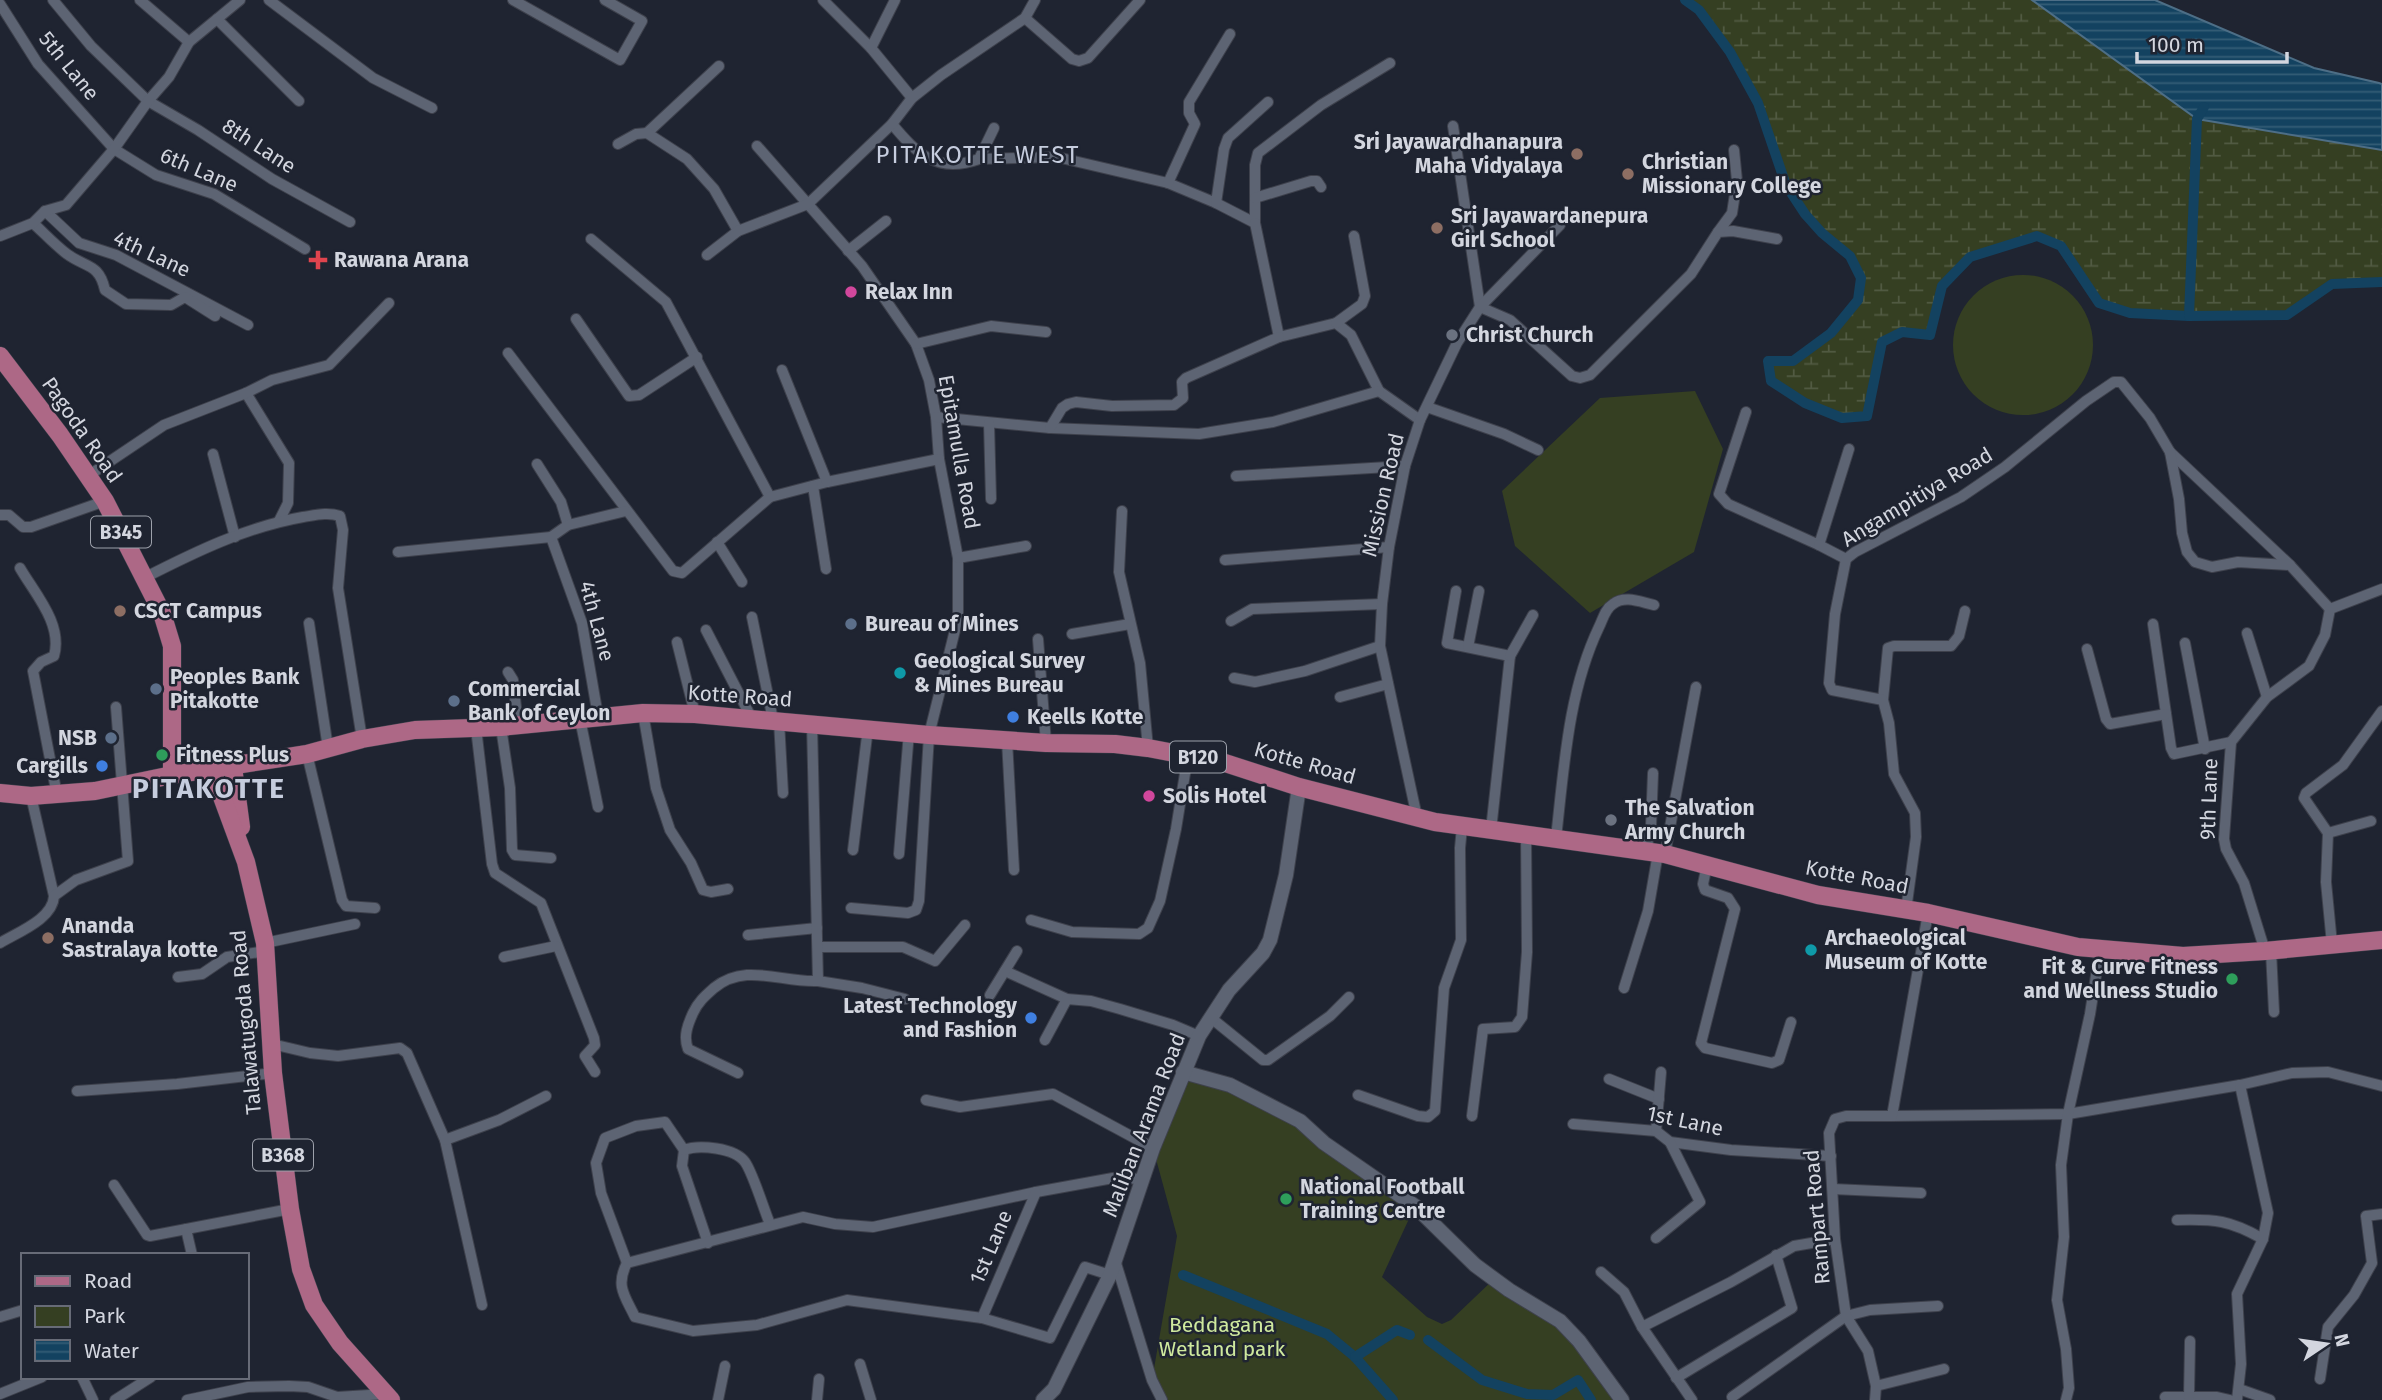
<svg xmlns="http://www.w3.org/2000/svg" width="2382" height="1400" viewBox="0 0 2382 1400" font-family="'Fira Sans',sans-serif">
<style>
.wetland{fill:url(#wetland-marsh)}
.park{fill:#353f22}
.water{fill:url(#water-rules);stroke:#4d6e86;stroke-width:2}
.lines{fill:none;stroke-linecap:round;stroke-linejoin:round}
.canal{stroke:#134260;stroke-width:10}
.minor-casing{stroke:#3e414c;stroke-width:12}
.tertiary-casing{stroke:#3e414c;stroke-width:16}
.primary-casing{stroke:#3e414c;stroke-width:19}
.minor{stroke:#5d6473;stroke-width:10}
.tertiary{stroke:#5d6473;stroke-width:14}
.primary{stroke:#ad6886;stroke-width:18}
.education-dot{fill:#8d6e63;stroke:#1f2431;stroke-width:2.5}
.health-dot{fill:#e0444e;stroke:#1f2431;stroke-width:2.5}
.hotel-dot{fill:#d1479c;stroke:#1f2431;stroke-width:2.5}
.worship-dot{fill:#6b7280;stroke:#1f2431;stroke-width:2.5}
.service-dot{fill:#5c6f8a;stroke:#1f2431;stroke-width:2.5}
.culture-dot{fill:#0f9aa8;stroke:#1f2431;stroke-width:2.5}
.shop-dot{fill:#3f7fe0;stroke:#1f2431;stroke-width:2.5}
.leisure-dot{fill:#2e9e5b;stroke:#1f2431;stroke-width:2.5}
.labels{text-anchor:middle;stroke-width:5;stroke-linejoin:round;paint-order:stroke}
.shield{fill:#1f2431;stroke:#9da1ab;stroke-width:2}
.shield-label{font-size:19px;font-weight:bold;fill:#d3d6df}
.street-label{font-size:21px;fill:#d3d6df;stroke:#1f2431}
.poi-label{font-size:21px;font-weight:bold;fill:#d3d6df;stroke:#1f2431;text-anchor:start}
.park-label{font-size:21px;fill:#cfe99e;stroke:#1f2431}
.quarter-label{font-size:24px;letter-spacing:2px;fill:#c6cdde;stroke:#1f2431}
.district-label{font-size:28px;font-weight:bold;letter-spacing:2px;fill:#c6cdde;stroke:#1f2431}
</style>
<defs>
<pattern id="wetland-marsh" width="20" height="14" patternUnits="userSpaceOnUse" patternTransform="scale(1.75)"><rect width="20" height="14" fill="#353f22"/><path d="M1 5h8M5 5V1M11 12h8M15 12V8" fill="none" stroke="#515a42"/></pattern>
<pattern id="water-rules" width="6" height="5" patternUnits="userSpaceOnUse" patternTransform="scale(1.75)"><rect width="6" height="5" fill="#134260"/><path d="M0 2.5h6" fill="none" stroke="#345d76"/></pattern>
</defs>
<rect width="100%" height="100%" fill="#1f2431"/>
<path class="wetland" d="M1685,0H2032L2197,119L2382,150V282L2332,284L2287,315L2189,316L2130,313L2099,303L2061,246L2036,236L1970,257L1942,286L1930,335L1902,332L1882,342L1867,416L1842,418L1805,403L1771,381L1768,361H1793L1831,333L1858,300L1861,278L1850,256L1822,233L1805,214L1786,185L1758,103L1730,52L1699,11Z"/>
<g class="park">
<circle cx="2023" cy="345" r="70"/>
<path d="M1695,391L1723,449L1694,552L1590,613L1515,546L1502,491L1600,398Z"/>
<path d="M1183,1072L1300,1121L1415,1206L1382,1277L1427,1317L1442,1324L1451,1320L1494,1279L1560,1321L1622,1400H1162L1152,1380L1177,1236L1153,1148Z"/>
</g>
<path class="water" d="M2032,0H2155L2314,68L2379,83L2382,84V150L2197,119Z"/>
<g class="lines">
<g class="canal">
<path d="M1685,0L1699,10L1730,52L1758,103L1786,185L1805,214L1822,233L1850,256L1861,278L1858,300L1831,333L1793,361H1768L1771,381L1805,403L1842,418L1867,416L1882,342L1902,332L1930,335L1942,286L1970,257L2037,236L2061,246L2099,303L2130,313L2189,316"/>
<path d="M2204,107L2197,119L2189,316L2287,315L2332,284L2382,282"/>
<path d="M1183,1275L1327,1334L1355,1357L1393,1400"/>
<path d="M1428,1340L1482,1380L1527,1394L1553,1395L1578,1380L1591,1400"/>
<path d="M1355,1357L1397,1330L1410,1335"/>
</g>
<defs>
<g id="minor">
<path d="M53,0L91,46L148,101L198,130L272,179L350,222"/>
<path d="M140,0L189,42"/>
<path d="M269,0L373,78L432,108"/>
<path d="M513,0L620,60L642,21L605,0"/>
<path d="M823,0L871,48L912,98"/>
<path d="M0,4L38,64L114,149L156,175L214,194L305,249"/>
<path d="M1025,18L1072,59L1079,61L1088,58L1140,0"/>
<path d="M217,19L299,101"/>
<path d="M871,48L895,0"/>
<path d="M892,124C917,154 937,174 979,159L994,128"/>
<path d="M1453,126L1480,307L1510,320L1572,376L1580,378L1590,375L1691,274L1718,232L1733,231L1777,239"/>
<path d="M647,133L719,66"/>
<path d="M618,144L636,134L647,133L687,159L714,189L738,231"/>
<path d="M757,146L862,266L916,344L929,380L936,417L939,459L958,558V618L929,735L919,901L916,910L908,913L851,908"/>
<path d="M979,159L1057,157L1168,183L1216,203L1255,223V165L1258,153L1321,105L1390,63"/>
<path d="M1168,183L1195,124L1189,113V102L1230,34"/>
<path d="M1255,198L1311,181H1317L1321,187"/>
<path d="M1216,203L1224,149L1228,138L1268,102"/>
<path d="M45,211L79,243L116,255L248,325"/>
<path d="M33,223C44,233 55,245 67,254C86,268 99,263 105,290L126,304L171,305L185,297L215,316"/>
<path d="M1255,223L1279,337L1336,323L1351,335L1379,391L1420,420"/>
<path d="M1718,232L1732,213L1737,181L1734,150"/>
<path d="M0,236L33,223L45,211L66,205L114,149L148,101L169,77L189,42L240,0"/>
<path d="M591,239L666,302L770,497"/>
<path d="M848,251L886,221"/>
<path d="M707,255L738,231L808,204L892,124L912,98L941,75L1025,18L1035,0"/>
<path d="M576,319L629,396L639,395L697,357"/>
<path d="M1336,323L1362,304L1365,296L1354,236"/>
<path d="M916,344L991,326L1046,332"/>
<path d="M508,353L673,571L682,573L770,497L827,482L939,459"/>
<path d="M782,370L827,482"/>
<path d="M246,393L289,463L288,503L279,521"/>
<path d="M1427,407L1504,434L1538,450"/>
<path d="M1746,412L1719,494L1728,504L1819,545L1849,449"/>
<path d="M936,417L1050,428L1199,434L1273,422L1379,391"/>
<path d="M989,423L991,499"/>
<path d="M1050,428L1062,408L1068,404L1076,402L1112,406L1174,405L1183,398L1182,382L1186,378L1279,337"/>
<path d="M2170,452L2290,565"/>
<path d="M213,454L235,537"/>
<path d="M537,464L561,502L568,525"/>
<path d="M88,476L164,425L246,393L272,380L329,365L389,303"/>
<path d="M1236,476L1405,466"/>
<path d="M813,486L826,569"/>
<path d="M1122,511L1119,572L1140,663L1148,748"/>
<path d="M0,515H9L23,527H31L105,501"/>
<path d="M551,537L582,623L598,716"/>
<path d="M717,542L742,582"/>
<path d="M1819,545L1846,559"/>
<path d="M398,552L551,537L568,525L626,511"/>
<path d="M958,558L1026,546"/>
<path d="M1225,560L1389,547"/>
<path d="M20,568C35,594 63,624 54,656L41,662L33,671L57,795"/>
<path d="M144,578C195,552 246,527 303,517C316,515 328,512 340,516L343,530L338,588L362,739"/>
<path d="M1456,591L1447,643L1510,656L1491,830"/>
<path d="M752,617L773,720"/>
<path d="M1231,621L1252,609L1382,604"/>
<path d="M309,623L328,748"/>
<path d="M2153,624L2171,748L2174,754L2231,742"/>
<path d="M706,630L752,719"/>
<path d="M2247,633L2267,697"/>
<path d="M1072,634L1130,624"/>
<path d="M1038,639L1046,743"/>
<path d="M677,642L695,714"/>
<path d="M2185,643L2205,749"/>
<path d="M1468,647L1479,591"/>
<path d="M2087,649L2106,719L2110,724L2166,714"/>
<path d="M1510,656L1533,615"/>
<path d="M508,672L513,680L518,725"/>
<path d="M1234,678L1255,682L1305,671L1380,646"/>
<path d="M1340,697L1388,684"/>
<path d="M1883,700L1888,648L1894,646H1951L1959,636L1965,611"/>
<path d="M643,713L656,788L670,830L691,863L703,890L711,892L728,889"/>
<path d="M580,719L598,807"/>
<path d="M779,721L783,793"/>
<path d="M501,727L510,788L512,850L515,855L551,858"/>
<path d="M476,728L492,864L495,873L541,903L594,1038L595,1045L585,1056L595,1072"/>
<path d="M1007,740L1014,870"/>
<path d="M307,754L342,900L346,906L375,908"/>
<path d="M31,796L54,896"/>
<path d="M1417,817L1380,646L1382,604L1389,547L1405,466L1420,420L1457,343L1480,307L1560,225"/>
<path d="M2328,833L2371,821"/>
<path d="M1556,838C1564,768 1568,692 1599,627C1603,619 1605,609 1613,604C1625,595 1640,602 1654,605"/>
<path d="M853,850L868,728"/>
<path d="M1646,851L1651,826L1653,773"/>
<path d="M899,854L909,732"/>
<path d="M1665,854L1696,687"/>
<path d="M1707,865L1703,884L1705,890L1728,898L1735,909L1701,1043L1705,1048L1772,1063L1779,1060L1791,1022"/>
<path d="M1906,910L1916,837L1915,813L1894,774L1889,723L1883,700L1832,690L1829,683L1835,614L1846,559L1855,552L1961,497L2005,467L2086,401L2114,382H2121L2150,418L2170,452L2179,499L2182,533L2187,552L2195,562L2212,567L2238,562L2290,565L2330,609"/>
<path d="M1031,920L1072,932L1139,934L1148,928L1160,901L1176,829L1188,755"/>
<path d="M748,935L817,928"/>
<path d="M0,943C18,932 53,919 54,896L76,880L128,861L116,707"/>
<path d="M265,943L355,924"/>
<path d="M2332,944L2326,882L2328,833L2304,798L2306,793L2343,765L2382,711"/>
<path d="M818,947H903L935,961L965,925"/>
<path d="M2265,951L2244,883L2226,849L2224,839L2231,742L2267,697L2309,666L2325,635L2330,609L2382,589"/>
<path d="M2271,951L2274,1012"/>
<path d="M504,957L556,946"/>
<path d="M1005,971L1067,999L1091,1001L1120,1009L1173,1025L1199,1036"/>
<path d="M178,977L202,974L227,957L266,951"/>
<path d="M818,981L862,988L905,999"/>
<path d="M1624,988L1648,911L1658,853"/>
<path d="M990,995L1017,951"/>
<path d="M1210,1017L1263,1060H1268L1330,1016L1349,997"/>
<path d="M1045,1040L1067,999"/>
<path d="M272,1044L310,1053L338,1056L400,1048L407,1053L445,1140L482,1305"/>
<path d="M738,1073L688,1049C683,1036 688,1024 693,1013C698,1002 705,996 714,988C746,962 781,983 818,981L812,724"/>
<path d="M1609,1079L1659,1099"/>
<path d="M77,1091L177,1084L273,1073"/>
<path d="M1358,1095L1418,1116L1428,1117L1435,1111L1444,988L1461,940L1460,848L1462,827"/>
<path d="M926,1100L960,1107L1053,1094L1153,1148"/>
<path d="M1472,1116L1483,1029L1515,1027L1522,1017L1527,952L1526,833"/>
<path d="M1892,1116L2068,1114L2240,1085L2292,1073L2328,1072L2382,1086"/>
<path d="M1573,1124L1656,1131L1670,1142L1731,1150L1831,1156"/>
<path d="M1656,1131L1661,1072"/>
<path d="M445,1140L499,1120L546,1096"/>
<path d="M114,1185L147,1235L150,1236L290,1209"/>
<path d="M1833,1189L1921,1193"/>
<path d="M2177,1220C2215,1219 2230,1220 2263,1239"/>
<path d="M186,1229L192,1255"/>
<path d="M1656,1238L1700,1202L1670,1142"/>
<path d="M708,1243L682,1166L684,1150C699,1144 735,1148 745,1162C753,1173 764,1210 770,1224"/>
<path d="M1115,1260L1152,1380L1162,1400"/>
<path d="M627,1263L601,1193L596,1163L605,1138L636,1126L665,1122L684,1150"/>
<path d="M1601,1272L1624,1292L1642,1327L1692,1400"/>
<path d="M1110,1275L1085,1267L1050,1338L982,1318L847,1300L757,1325L693,1331L635,1317C625,1296 615,1286 627,1263L803,1217L835,1224L873,1227L1036,1192L1113,1178L1144,1179"/>
<path d="M0,1317L23,1310"/>
<path d="M982,1318L1036,1192"/>
<path d="M1642,1327L1731,1282L1794,1246L1835,1239"/>
<path d="M860,1364L871,1400"/>
<path d="M82,1377L93,1400"/>
<path d="M1676,1378L1792,1308L1776,1255"/>
<path d="M2320,1379L2328,1327L2354,1295L2372,1263L2366,1216L2382,1214"/>
<path d="M1876,1386L1944,1369"/>
<path d="M2239,1389L2270,1400"/>
<path d="M0,1394L42,1377"/>
<path d="M1732,1397L1846,1316L1870,1310L1938,1306"/>
<path d="M2165,1397H2217L2230,1400"/>
<path d="M2189,1397L2190,1341"/>
<path d="M115,1400L151,1377"/>
<path d="M187,1400L248,1387L289,1386L308,1387L337,1397L386,1394"/>
<path d="M718,1400L725,1366"/>
<path d="M817,1400L819,1379"/>
<path d="M1875,1400L1876,1386L1868,1351L1846,1316L1835,1239L1829,1133L1835,1119L1846,1116H1892L1928,913"/>
<path d="M2066,1400L2069,1388L2066,1349L2057,1300L2064,1237L2061,1165L2068,1114L2090,1014L2100,950"/>
<path d="M2237,1400L2241,1364L2237,1294L2263,1239L2268,1213L2240,1085"/>
</g>
<g id="tertiary">
<path d="M1183,1072L1230,1085L1300,1121L1324,1143L1415,1206L1475,1265L1509,1290L1560,1321L1579,1341L1622,1400"/>
<path d="M1043,1400L1054,1389L1110,1275L1153,1148L1199,1036L1229,990L1263,953L1270,940L1286,875L1299,787"/>
</g>
<g id="primary">
<path d="M0,356L60,435L105,501L162,613L172,646V775"/>
<path d="M233,767L241,827"/>
<path d="M212,770L246,862L265,943L273,1073L290,1209L301,1269L314,1305L340,1343L391,1400"/>
<path d="M0,793L31,796L95,791L172,775L307,754L362,739L415,730L501,727L643,713L695,714L929,735L1046,743L1115,744L1148,748L1222,762L1299,787L1435,822L1665,854L1818,895L1928,913L2078,947L2183,956L2265,951L2382,940"/>
</g>
</defs>
<use href="#minor" class="minor-casing"/>
<use href="#tertiary" class="tertiary-casing"/>
<use href="#primary" class="primary-casing"/>
<use href="#minor" class="minor"/>
<use href="#tertiary" class="tertiary"/>
<use href="#primary" class="primary"/>
</g>
<g class="education-dot">
<circle cx="1577" cy="154" r="7"/>
<circle cx="1628" cy="174" r="7"/>
<circle cx="1437" cy="228" r="7"/>
<circle cx="120" cy="611" r="7"/>
<circle cx="48" cy="938" r="7"/>
</g>
<path class="health-dot" d="M314.5 249.5h7v7h7v7h-7v7h-7v-7h-7v-7h7z"/>
<g class="hotel-dot">
<circle cx="851" cy="292" r="7"/>
<circle cx="1149" cy="796" r="7"/>
</g>
<g class="worship-dot">
<circle cx="1452" cy="335" r="7"/>
<circle cx="1611" cy="820" r="7"/>
</g>
<g class="service-dot">
<circle cx="851" cy="624" r="7"/>
<circle cx="156" cy="689" r="7"/>
<circle cx="454" cy="701" r="7"/>
<circle cx="111" cy="738" r="7"/>
</g>
<g class="culture-dot">
<circle cx="900" cy="673" r="7"/>
<circle cx="1811" cy="950" r="7"/>
</g>
<g class="shop-dot">
<circle cx="1013" cy="717" r="7"/>
<circle cx="102" cy="766" r="7"/>
<circle cx="1031" cy="1018" r="7"/>
</g>
<g class="leisure-dot">
<circle cx="162" cy="755" r="7"/>
<circle cx="2232" cy="979" r="7"/>
<circle cx="1286" cy="1199" r="7"/>
</g>
<g class="labels">
<g class="shield">
<rect x="91" y="516.5" width="60" height="31" rx="5"/>
<rect x="1170" y="741.5" width="56" height="31" rx="5"/>
<rect x="253" y="1139.5" width="60" height="31" rx="5"/>
</g>
<g class="shield-label">
<text x="121" y="539">B345</text>
<text x="1198" y="764">B120</text>
<text x="283" y="1162">B368</text>
</g>
<g class="street-label">
<text transform="translate(69 66) rotate(51)" y="7">5th Lane</text>
<text transform="translate(259 146) rotate(33)" y="7">8th Lane</text>
<text transform="translate(199 170) rotate(23)" y="7">6th Lane</text>
<text transform="translate(152 254) rotate(25)" y="7">4th Lane</text>
<text transform="translate(82 430) rotate(55)" y="7">Pagoda Road</text>
<text transform="translate(959 452) rotate(80)" y="7">Epitamulla Road</text>
<text transform="translate(1383 495) rotate(-77)" y="7">Mission Road</text>
<text transform="translate(1917 497) rotate(-31)" y="7">Angampitiya Road</text>
<text transform="translate(597 621) rotate(75)" y="7">4th Lane</text>
<text transform="translate(740 696) rotate(4)" y="7">Kotte Road</text>
<text transform="translate(1305 763) rotate(16)" y="7">Kotte Road</text>
<text transform="translate(2209 799) rotate(-88)" y="7">9th Lane</text>
<text transform="translate(1857 877) rotate(11)" y="7">Kotte Road</text>
<text transform="translate(246 1022) rotate(-95)" y="7">Talawatugoda Road</text>
<text transform="translate(1685 1121) rotate(12)" y="7">1st Lane</text>
<text transform="translate(1144 1125) rotate(-69)" y="7">Maliban Arama Road</text>
<text transform="translate(1817 1217) rotate(-95)" y="7">Rampart Road</text>
<text transform="translate(991 1247) rotate(-67)" y="7">1st Lane</text>
</g>
<g class="poi-label">
<text x="1563" y="149" text-anchor="end">Sri Jayawardhanapura<tspan x="1563" dy="24">Maha Vidyalaya</tspan></text>
<text x="1642" y="169">Christian<tspan x="1642" dy="24">Missionary College</tspan></text>
<text x="1451" y="223">Sri Jayawardanepura<tspan x="1451" dy="24">Girl School</tspan></text>
<text x="334" y="267">Rawana Arana</text>
<text x="865" y="299">Relax Inn</text>
<text x="1466" y="342">Christ Church</text>
<text x="134" y="618">CSCT Campus</text>
<text x="865" y="631">Bureau of Mines</text>
<text x="914" y="668">Geological Survey<tspan x="914" dy="24">&amp; Mines Bureau</tspan></text>
<text x="170" y="684">Peoples Bank<tspan x="170" dy="24">Pitakotte</tspan></text>
<text x="468" y="696">Commercial<tspan x="468" dy="24">Bank of Ceylon</tspan></text>
<text x="1027" y="724">Keells Kotte</text>
<text x="97" y="745" text-anchor="end">NSB</text>
<text x="176" y="762">Fitness Plus</text>
<text x="88" y="773" text-anchor="end">Cargills</text>
<text x="1163" y="803">Solis Hotel</text>
<text x="1625" y="815">The Salvation<tspan x="1625" dy="24">Army Church</tspan></text>
<text x="62" y="933">Ananda<tspan x="62" dy="24">Sastralaya kotte</tspan></text>
<text x="1825" y="945">Archaeological<tspan x="1825" dy="24">Museum of Kotte</tspan></text>
<text x="2218" y="974" text-anchor="end">Fit &amp; Curve Fitness<tspan x="2218" dy="24">and Wellness Studio</tspan></text>
<text x="1017" y="1013" text-anchor="end">Latest Technology<tspan x="1017" dy="24">and Fashion</tspan></text>
<text x="1300" y="1194">National Football<tspan x="1300" dy="24">Training Centre</tspan></text>
</g>
<g class="park-label">
<text x="1222" y="1332">Beddagana<tspan x="1222" dy="24">Wetland park</tspan></text>
</g>
<g class="quarter-label">
<text x="978" y="163">PITAKOTTE WEST</text>
</g>
<g class="district-label">
<text x="209" y="798">PITAKOTTE</text>
</g>
</g>
<rect x="21" y="1253" width="228" height="126" fill="#1f2431" stroke="#676b77" stroke-width="2"/>
<rect x="35" y="1276" width="35" height="10" fill="#ad6886" stroke="#676b77" stroke-width="2"/>
<text x="84" y="1288" font-size="21" fill="#d3d6df">Road</text>
<rect x="35" y="1306" width="35" height="21" fill="#353f22" stroke="#676b77" stroke-width="2"/>
<text x="84" y="1323" font-size="21" fill="#d3d6df">Park</text>
<rect x="35" y="1340" width="35" height="21" fill="url(#water-rules)" stroke="#676b77" stroke-width="2"/>
<text x="84" y="1358" font-size="21" fill="#d3d6df">Water</text>
<g transform="translate(2326 1344) rotate(77)" stroke="#1f2431" stroke-width="5" paint-order="stroke">
<path d="M0-5L12 26L0 18L-12 26Z" fill="#d3d6df"/>
<text y="-10" font-size="19" font-weight="bold" text-anchor="middle" fill="#d3d6df">N</text>
</g>
<path d="M2137 52v10h150v-10" fill="none" stroke="#d3d6df" stroke-width="3.5"/>
<text x="2148" y="52" font-size="21" fill="#d3d6df" stroke="#1f2431" stroke-width="5" paint-order="stroke">100 m</text>
</svg>
